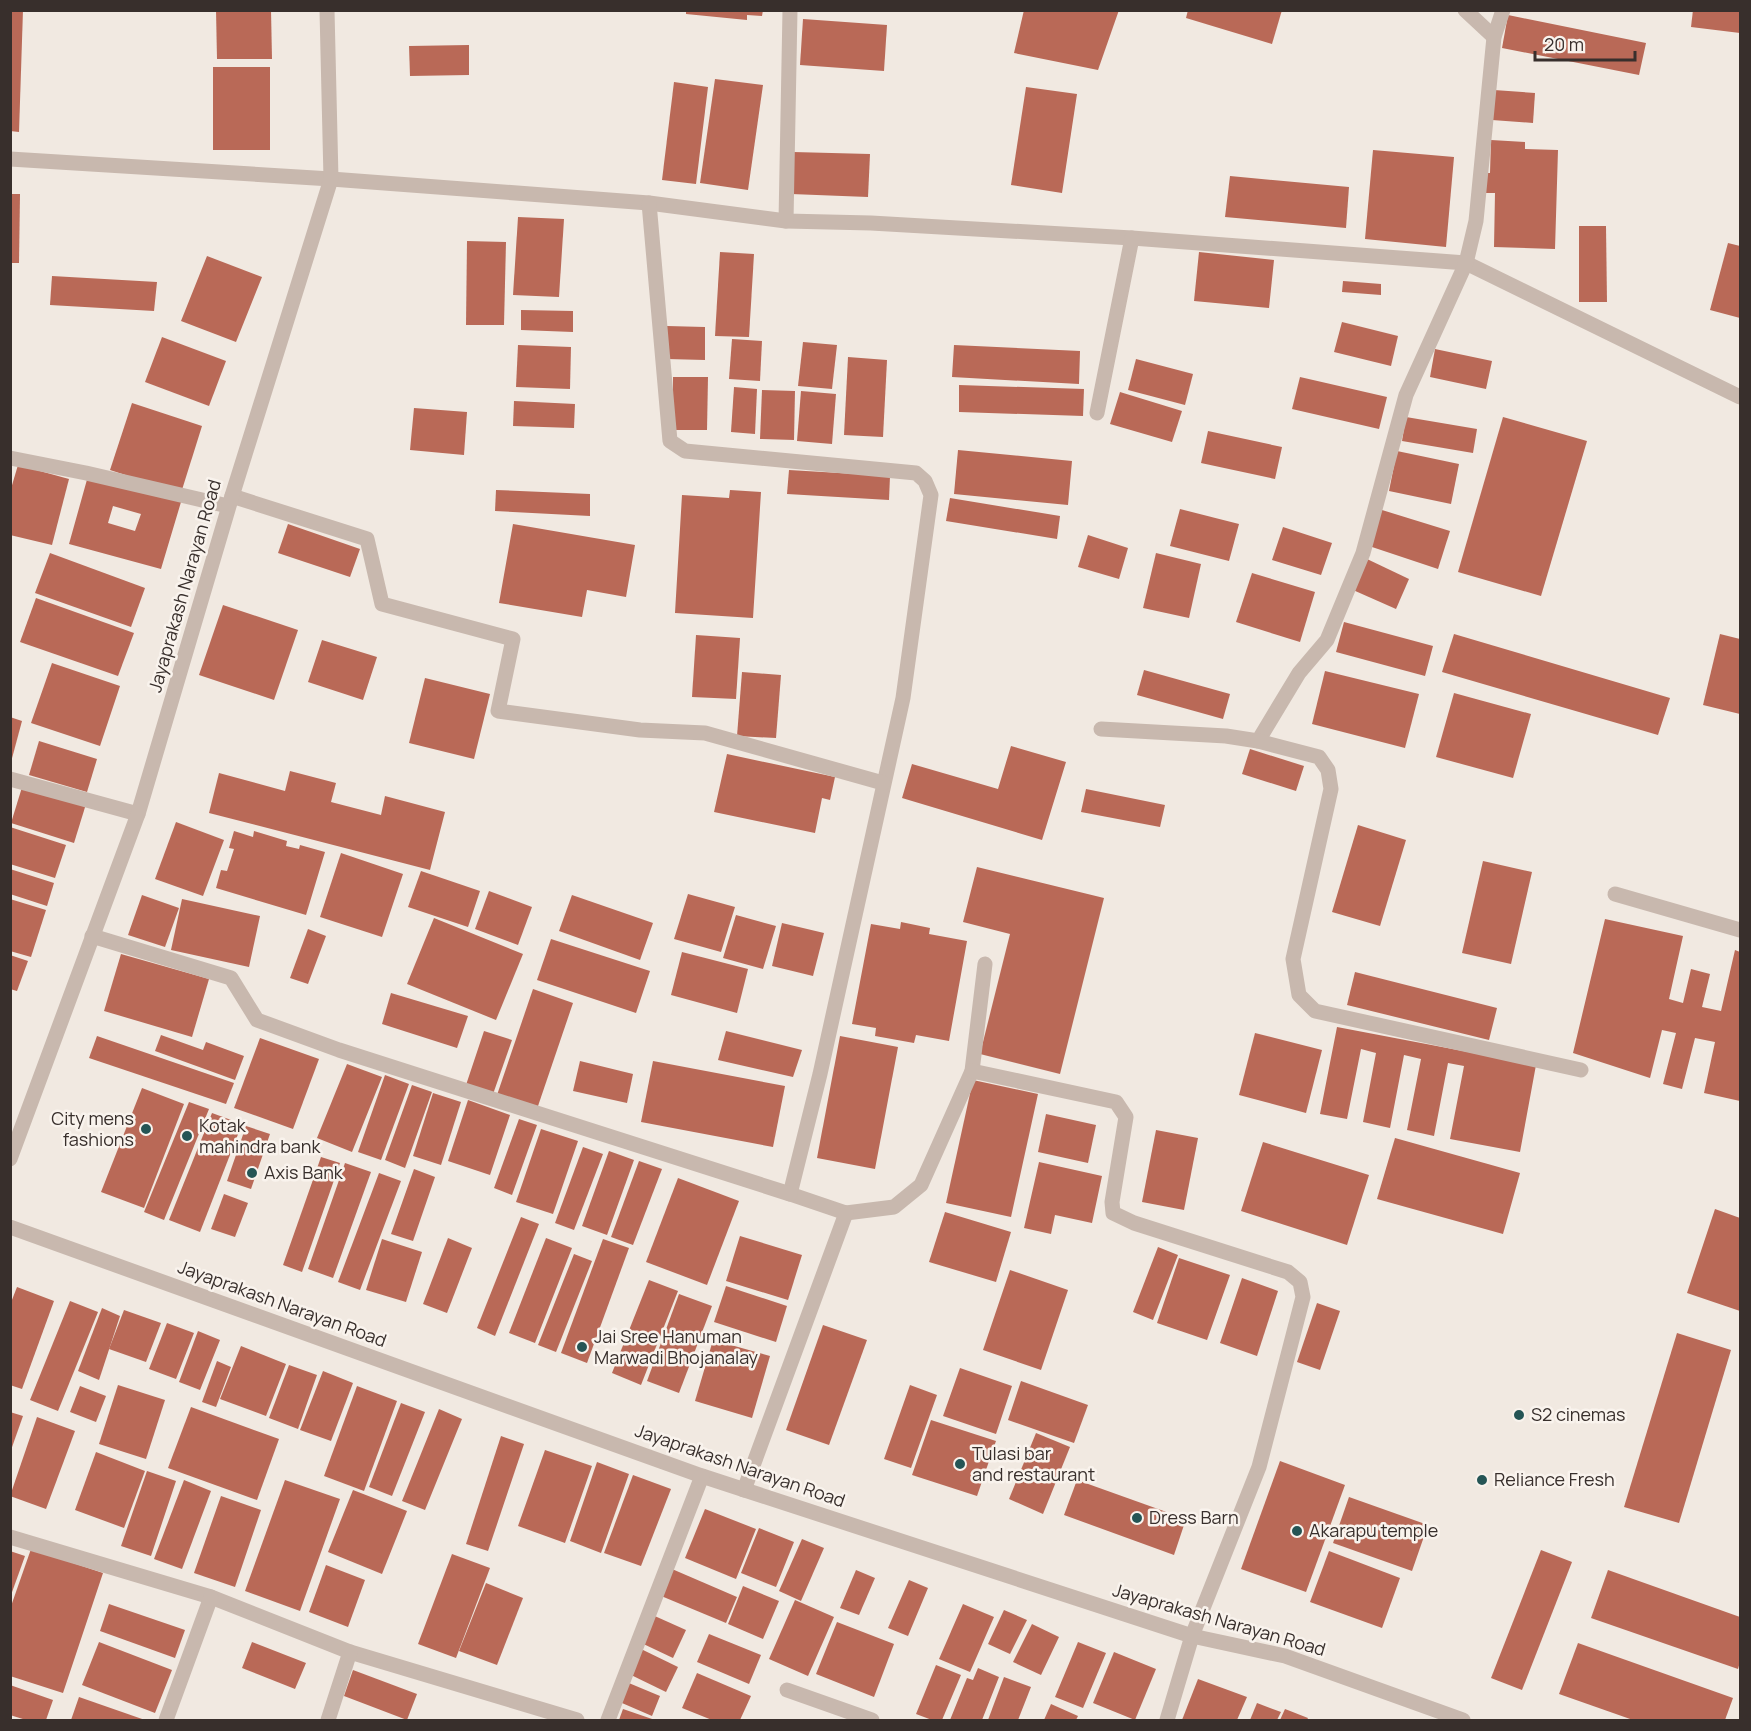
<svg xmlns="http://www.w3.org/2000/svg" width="1751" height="1731" viewBox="0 0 1751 1731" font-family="Manrope,sans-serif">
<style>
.building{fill:#b96957;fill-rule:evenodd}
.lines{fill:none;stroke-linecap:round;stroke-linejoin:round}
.minor{stroke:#c8b8ae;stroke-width:15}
.poi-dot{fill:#255555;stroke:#f9f3ed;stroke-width:2}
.labels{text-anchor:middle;stroke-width:5;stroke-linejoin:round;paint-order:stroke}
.street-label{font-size:18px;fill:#382f2c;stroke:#f9f3ed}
.poi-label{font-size:18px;fill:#382f2c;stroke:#f9f3ed;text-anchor:start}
</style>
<rect width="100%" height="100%" fill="#f1e9e1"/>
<g class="building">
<path d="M10,10H23L19,132L10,131Z"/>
<path d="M216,10H271L272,59H217Z"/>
<path d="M686,10H763L762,16L747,15V20L686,14Z"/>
<path d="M1024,10H1119L1098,70L1014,53Z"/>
<path d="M1188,10H1282L1272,44L1186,18Z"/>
<path d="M1693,10H1740V33L1691,27Z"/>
<path d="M1508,15L1646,43L1639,75L1502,48Z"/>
<path d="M803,19L887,25L884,71L800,65Z"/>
<path d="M469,45V75L410,76L409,46Z"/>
<rect x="213" y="67" width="57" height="83"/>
<path d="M715,79L763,85L748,190L700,183Z"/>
<path d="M674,82L708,87L696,184L662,180Z"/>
<path d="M1026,87L1077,94L1062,193L1011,185Z"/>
<path d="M1494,90L1535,93L1533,123L1492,120Z"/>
<path d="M1491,140L1525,142V149L1558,150L1555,249L1494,247L1495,193H1484L1485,173H1490Z"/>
<path d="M1373,150L1454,157L1446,247L1365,239Z"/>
<path d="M793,152L870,154L868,197L791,194Z"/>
<path d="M1230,176L1349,187L1346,228L1225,217Z"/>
<path d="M10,194H20L19,263H10Z"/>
<path d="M518,217L564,219L559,297L513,295Z"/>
<path d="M1579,226H1606L1607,302H1579Z"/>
<path d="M467,241L506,242L504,325H466Z"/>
<path d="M1728,243L1740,246V318L1710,310Z"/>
<path d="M720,252L754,254L749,337L715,336Z"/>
<path d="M1199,252L1274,260L1269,308L1194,301Z"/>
<path d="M207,256L262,277L236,342L181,321Z"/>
<path d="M52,276L157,282L154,311L50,305Z"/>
<path d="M1343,281L1381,284V295L1342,292Z"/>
<path d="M521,310L573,311V332L521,330Z"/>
<path d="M1342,322L1398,336L1391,366L1334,352Z"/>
<path d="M667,326L705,327V360L667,359Z"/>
<path d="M162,337L226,361L209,406L145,382Z"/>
<path d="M732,339L762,341L760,381L729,379Z"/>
<path d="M803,342L837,345L832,389L798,386Z"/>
<path d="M518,345L571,347L570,389L516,387Z"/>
<path d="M954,345L1080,351L1079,384L952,377Z"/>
<path d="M1435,349L1492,361L1486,389L1430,377Z"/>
<path d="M848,357L887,360L883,437L844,435Z"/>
<path d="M1136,359L1193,374L1185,405L1128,390Z"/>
<path d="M673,377H708L707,430H673Z"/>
<path d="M1300,377L1387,397L1379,429L1292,409Z"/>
<path d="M959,385L1084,389L1083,416L959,412Z"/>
<path d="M734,387L757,389L755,434L731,432Z"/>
<path d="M762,390L795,391L794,440L760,439Z"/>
<path d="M801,391L836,394L832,444L797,441Z"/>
<path d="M1120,392L1182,411L1172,442L1110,424Z"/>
<path d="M514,401L575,404L574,428L513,426Z"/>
<path d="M132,403L202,426L181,493L110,470Z"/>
<path d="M414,408L467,412L464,455L410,450Z"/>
<path d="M1406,417L1477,429L1473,453L1402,441Z"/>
<path d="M1503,417L1587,441L1541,596L1458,572Z"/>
<path d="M1208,431L1282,447L1275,479L1201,463Z"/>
<path d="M958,450L1072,461L1068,505L954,494Z"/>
<path d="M1397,451L1459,464L1451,504L1389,491Z"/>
<path d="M18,465L69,479L52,545L10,535V492Z"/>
<path d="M789,470L890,476L889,500L787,494Z"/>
<path d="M88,476L181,502L161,569L69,544ZM113,506L141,514L135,531L108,523Z"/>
<path d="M496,490L590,494V516L495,511Z"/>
<path d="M730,490L761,492L753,618L675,613L682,495L729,498Z"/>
<path d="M950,498L1060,516L1057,539L946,521Z"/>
<path d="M1180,509L1239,524L1229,561L1170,546Z"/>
<path d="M1382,510L1450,531L1438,569L1369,546Z"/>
<path d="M288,524L360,549L350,577L278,553Z"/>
<path d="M513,524L635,545L626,597L587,590L582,617L499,603Z"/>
<path d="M1283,527L1332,543L1321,575L1272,560Z"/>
<path d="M1088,535L1128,548L1119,579L1078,567Z"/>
<path d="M50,553L145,588L131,627L35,593Z"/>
<path d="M1156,553L1201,564L1189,618L1143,608Z"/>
<path d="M1367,559L1409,579L1396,609L1353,590Z"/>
<path d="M1252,573L1315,592L1300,642L1236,622Z"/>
<path d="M36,598L134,633L118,676L20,642Z"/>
<path d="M223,605L298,630L274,700L199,675Z"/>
<path d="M1344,622L1433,646L1425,676L1336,652Z"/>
<path d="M1454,634L1670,698L1658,735L1442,672Z"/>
<path d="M1720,634L1740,639V714L1703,705Z"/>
<path d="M696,635L740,638L736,699L692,697Z"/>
<path d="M322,640L377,657L363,700L308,682Z"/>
<path d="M52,663L120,686L100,746L31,723Z"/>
<path d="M1144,670L1230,694L1223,719L1137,695Z"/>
<path d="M1325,671L1419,694L1405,748L1312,724Z"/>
<path d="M742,672L781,675L776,738L737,736Z"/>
<path d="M425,678L490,694L474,759L409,743Z"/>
<path d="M1454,693L1531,714L1513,778L1436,757Z"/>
<path d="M10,717L22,721L11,762H10Z"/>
<path d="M39,741L97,759L87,792L29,775Z"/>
<path d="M1011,746L1066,762L1042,840L902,798L912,764L998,789Z"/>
<path d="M1250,749L1304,766L1296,791L1242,774Z"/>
<path d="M727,754L835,777L830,800L822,798L815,833L714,812Z"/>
<path d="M290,771L336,783L331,802L381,815L385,796L445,812L430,870L209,813L219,773L285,791Z"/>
<path d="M23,784L86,804L74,843L11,823Z"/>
<path d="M1086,789L1165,805L1160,827L1081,812Z"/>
<path d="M176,822L224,840L203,896L155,879Z"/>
<path d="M1358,825L1406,840L1380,926L1332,912Z"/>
<path d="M10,827L66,845L55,878L10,864Z"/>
<path d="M234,831L253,837L254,831L287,841L286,846L299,849L300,845L325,852L306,915L216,888L221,870L227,871L234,849L229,848Z"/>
<path d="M341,853L403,874L382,937L320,917Z"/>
<path d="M1483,861L1532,872L1511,964L1462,953Z"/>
<path d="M977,867L1104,898L1060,1074L980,1054L1010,934L963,922Z"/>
<path d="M10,869L54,883L47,906L10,894Z"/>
<path d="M421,871L480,891L468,927L408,907Z"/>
<path d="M489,891L532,907L518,945L475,929Z"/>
<path d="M688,894L735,907L721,952L674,939Z"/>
<path d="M142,895L179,908L165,947L128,935Z"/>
<path d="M572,895L653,923L640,960L559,931Z"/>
<path d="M10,899L46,910L31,957L10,951Z"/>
<path d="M182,899L260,916L249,967L171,950Z"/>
<path d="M736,915L776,926L763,969L723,958Z"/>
<path d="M434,918L523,954L496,1020L407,984Z"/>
<path d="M1605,919L1683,936L1669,999L1683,1003L1691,969L1710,974L1702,1007L1721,1011L1735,950L1740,952V1101L1704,1093L1715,1042L1695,1038L1682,1089L1663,1084L1676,1033L1662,1030L1650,1078L1573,1053Z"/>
<path d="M901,922L930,928L929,934L967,941L949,1041L916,1035L914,1043L875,1036L876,1028L852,1024L871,924L900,929Z"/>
<path d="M782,923L824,933L813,976L772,966Z"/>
<path d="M308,929L326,936L308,984L290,978Z"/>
<path d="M551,939L650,971L636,1013L537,980Z"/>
<path d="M682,952L748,969L737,1013L671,995Z"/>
<path d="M121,954L209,979L192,1037L104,1011Z"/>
<path d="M10,955L28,961L17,991L10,989Z"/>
<path d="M1355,972L1497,1008L1489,1040L1347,1005Z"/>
<path d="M533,989L573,1003L537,1109L497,1095Z"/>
<path d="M391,993L468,1016L457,1048L382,1024Z"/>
<path d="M1337,1027L1536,1065L1520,1152L1450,1139L1464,1066L1448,1063L1434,1136L1407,1130L1421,1059L1404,1055L1390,1128L1363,1122L1376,1053L1361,1049L1347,1119L1320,1114Z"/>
<path d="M484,1031L512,1040L492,1097L465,1088Z"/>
<path d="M726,1031L802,1050L793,1077L718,1060Z"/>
<path d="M1255,1033L1322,1050L1306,1113L1239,1095Z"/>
<path d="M161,1035L203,1050L206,1042L244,1056L235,1080L155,1051Z"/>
<path d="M97,1036L234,1083L226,1104L89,1058Z"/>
<path d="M840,1036L898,1047L875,1169L817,1158Z"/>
<path d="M260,1038L319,1059L293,1129L234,1108Z"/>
<path d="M580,1061L633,1074L627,1103L573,1091Z"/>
<path d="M653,1061L785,1086L773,1147L641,1122Z"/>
<path d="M347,1064L382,1077L352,1152L317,1138Z"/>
<path d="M385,1075L409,1084L381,1160L358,1152Z"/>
<path d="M973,1080L1038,1094L1011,1217L946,1203Z"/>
<path d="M412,1085L432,1092L405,1168L385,1160Z"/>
<path d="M142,1088L184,1104L144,1208L101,1192Z"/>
<path d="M433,1093L461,1102L441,1165L413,1156Z"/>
<path d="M468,1100L510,1115L490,1175L448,1161Z"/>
<path d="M189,1102L209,1109L164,1220L144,1212Z"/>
<path d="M212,1113L242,1124L200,1232L169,1220Z"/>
<path d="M1046,1114L1096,1125L1088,1163L1038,1152Z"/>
<path d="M519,1119L537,1125L512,1195L494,1188Z"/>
<path d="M246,1126L270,1134L251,1189L227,1181Z"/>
<path d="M541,1129L578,1141L553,1214L516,1202Z"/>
<path d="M1156,1130L1198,1138L1184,1210L1142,1202Z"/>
<path d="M1395,1138L1520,1173L1503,1234L1377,1199Z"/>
<path d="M1263,1142L1369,1175L1347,1245L1241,1211Z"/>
<path d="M583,1147L603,1154L574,1230L555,1223Z"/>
<path d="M609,1151L634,1160L607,1235L582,1226Z"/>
<path d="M321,1157L340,1163L302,1272L283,1265Z"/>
<path d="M639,1161L662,1169L633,1245L611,1237Z"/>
<path d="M1039,1162L1102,1176L1092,1223L1055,1215L1051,1234L1024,1228Z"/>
<path d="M345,1163L371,1172L333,1278L308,1269Z"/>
<path d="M414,1169L435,1177L413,1241L391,1234Z"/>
<path d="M379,1173L401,1181L360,1290L338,1282Z"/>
<path d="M678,1178L739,1201L707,1285L646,1262Z"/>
<path d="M224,1194L248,1203L235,1237L211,1229Z"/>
<path d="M1715,1209L1740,1218V1311L1687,1293Z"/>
<path d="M945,1212L1011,1232L996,1282L929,1262Z"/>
<path d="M521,1217L539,1224L495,1336L477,1328Z"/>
<path d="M740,1236L802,1255L788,1300L726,1281Z"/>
<path d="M448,1238L472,1248L447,1313L423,1304Z"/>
<path d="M546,1238L572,1248L535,1343L509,1333Z"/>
<path d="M382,1239L422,1252L406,1302L366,1290Z"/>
<path d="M603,1239L629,1248L587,1363L561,1353Z"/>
<path d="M1158,1247L1178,1255L1153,1320L1133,1312Z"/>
<path d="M574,1254L592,1261L556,1352L538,1345Z"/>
<path d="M1179,1258L1230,1275L1207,1340L1157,1323Z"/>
<path d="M1010,1270L1068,1290L1041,1370L983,1350Z"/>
<path d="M1242,1278L1278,1291L1257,1356L1220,1343Z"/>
<path d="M649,1280L678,1291L641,1385L612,1373Z"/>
<path d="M726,1286L787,1306L776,1342L714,1322Z"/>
<path d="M17,1287L54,1301L22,1389L10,1385V1305Z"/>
<path d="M679,1294L712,1306L679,1393L647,1381Z"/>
<path d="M70,1301L98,1312L58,1411L30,1400Z"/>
<path d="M1317,1303L1340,1311L1320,1370L1297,1362Z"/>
<path d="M102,1308L120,1316L99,1380L78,1371Z"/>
<path d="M124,1310L161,1323L146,1362L109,1349Z"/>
<path d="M167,1323L194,1333L176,1379L149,1369Z"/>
<path d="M823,1325L867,1340L829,1445L786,1430Z"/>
<path d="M198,1331L220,1340L200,1390L179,1382Z"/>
<path d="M1677,1333L1731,1350L1679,1523L1624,1507Z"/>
<path d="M713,1340L770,1356L752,1418L695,1401Z"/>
<path d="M241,1346L286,1364L266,1416L220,1399Z"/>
<path d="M217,1361L231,1367L216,1407L202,1402Z"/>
<path d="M289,1365L317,1375L298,1429L269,1418Z"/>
<path d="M960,1368L1012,1386L996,1434L943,1416Z"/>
<path d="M323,1371L353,1383L331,1441L300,1430Z"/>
<path d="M1021,1381L1088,1405L1074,1443L1008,1420Z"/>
<path d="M118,1385L165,1400L146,1459L99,1444Z"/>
<path d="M910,1385L937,1395L911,1468L884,1459Z"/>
<path d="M80,1386L106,1396L96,1422L70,1412Z"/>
<path d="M357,1386L397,1401L364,1491L324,1476Z"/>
<path d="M401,1403L425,1412L392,1496L369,1487Z"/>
<path d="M191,1407L279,1439L257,1500L168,1468Z"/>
<path d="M439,1409L462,1419L425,1510L402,1501Z"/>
<path d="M10,1412L23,1416L11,1450H10Z"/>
<path d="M37,1417L75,1431L46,1509L10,1496Z"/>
<path d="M931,1420L996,1441L977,1496L912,1475Z"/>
<path d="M1036,1433L1070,1447L1043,1514L1009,1499Z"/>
<path d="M501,1436L524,1444L488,1551L466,1544Z"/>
<path d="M545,1450L592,1466L565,1543L518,1526Z"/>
<path d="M96,1452L145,1471L124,1528L75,1510Z"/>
<path d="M1280,1461L1345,1485L1306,1592L1241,1569Z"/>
<path d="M597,1462L629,1474L601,1553L570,1541Z"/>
<path d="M147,1471L176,1481L151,1556L121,1546Z"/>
<path d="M633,1475L671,1489L641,1566L604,1553Z"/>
<path d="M184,1480L211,1491L182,1569L154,1559Z"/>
<path d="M285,1480L340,1499L300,1611L245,1591Z"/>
<path d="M1077,1480L1186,1519L1174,1555L1064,1515Z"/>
<path d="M353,1490L407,1511L382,1574L328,1552Z"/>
<path d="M221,1496L261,1510L235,1587L194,1573Z"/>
<path d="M1349,1497L1428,1525L1412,1571L1333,1543Z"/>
<path d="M705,1509L756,1529L736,1579L685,1558Z"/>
<path d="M759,1528L794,1542L776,1587L741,1573Z"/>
<path d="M802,1539L824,1548L801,1601L779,1591Z"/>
<path d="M31,1549L103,1573L63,1693L10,1676V1609Z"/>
<path d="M1541,1550L1572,1562L1522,1690L1491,1678Z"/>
<path d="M10,1551L25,1556L11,1595H10Z"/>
<path d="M1329,1551L1400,1578L1382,1628L1310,1602Z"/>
<path d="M452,1554L490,1568L456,1658L418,1644Z"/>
<path d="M326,1565L365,1580L348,1627L309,1612Z"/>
<path d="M665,1566L737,1597L726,1623L654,1593Z"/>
<path d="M856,1570L875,1578L859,1615L840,1608Z"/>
<path d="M1608,1570L1740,1617V1662L1738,1669L1591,1618Z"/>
<path d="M909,1580L928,1588L908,1636L888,1628Z"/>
<path d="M486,1583L523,1598L497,1665L459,1651Z"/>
<path d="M743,1586L779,1601L763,1639L728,1624Z"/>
<path d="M795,1600L834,1617L808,1676L769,1659Z"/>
<path d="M109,1604L185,1630L175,1658L100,1631Z"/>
<path d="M963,1604L994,1617L970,1672L939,1659Z"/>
<path d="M1004,1610L1027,1620L1010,1654L988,1644Z"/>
<path d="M648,1613L686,1630L673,1658L635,1640Z"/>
<path d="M837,1622L894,1644L874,1697L816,1674Z"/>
<path d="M1032,1624L1059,1637L1041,1675L1013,1662Z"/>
<path d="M709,1634L761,1655L749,1684L697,1662Z"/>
<path d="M99,1642L172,1670L155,1713L82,1685Z"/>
<path d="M252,1642L306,1663L295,1689L242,1668Z"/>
<path d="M1078,1642L1106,1653L1083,1708L1055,1697Z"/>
<path d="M1578,1643L1733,1698L1725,1720H1633L1559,1694Z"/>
<path d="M641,1649L678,1667L666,1692L629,1674Z"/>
<path d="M1114,1652L1156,1669L1135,1720L1093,1703Z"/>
<path d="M936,1665L961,1675L942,1720H932L916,1714Z"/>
<path d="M978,1668L999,1677L982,1720H950L967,1678L973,1680Z"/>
<path d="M353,1670L417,1694L407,1720L344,1696Z"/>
<path d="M697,1673L751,1696L740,1720H712L682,1708Z"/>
<path d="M1004,1677L1031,1687L1018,1720H988Z"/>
<path d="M1198,1679L1247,1697L1237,1720H1182Z"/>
<path d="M624,1681L660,1696L652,1716L615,1700Z"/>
<path d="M10,1685L53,1700L46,1720H26L10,1715Z"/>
<path d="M79,1697L145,1720H71Z"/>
<path d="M1257,1703L1281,1712L1277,1720H1250Z"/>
<path d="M1051,1704L1078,1716L1076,1720H1044Z"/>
<path d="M623,1709L655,1720H619Z"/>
<path d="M1285,1709L1308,1718L1307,1720H1280Z"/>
</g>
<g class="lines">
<g class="minor">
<path d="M1465,10L1494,37"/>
<path d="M10,159L331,179L649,203L786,221L871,223L1132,238L1466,263L1740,397"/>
<path d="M649,203L670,441L685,451L916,473L925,481L931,495L903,698L820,1074L790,1194L846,1213L894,1207L921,1185L972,1071L985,964"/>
<path d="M786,221L790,10"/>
<path d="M1097,413L1132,238"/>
<path d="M10,458L86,473L228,506"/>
<path d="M232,496L367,539L382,604L513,639L498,711L640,730L705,733L883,783"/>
<path d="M1101,729L1226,736L1258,741L1299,673L1327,640L1363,553L1406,395L1466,263L1476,221L1494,37L1503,10"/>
<path d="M1258,741L1319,757L1328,770L1331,789L1293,959L1299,995L1315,1011L1581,1070"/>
<path d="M10,779L138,814"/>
<path d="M1615,894L1740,930"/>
<path d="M92,936L231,978L257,1020L339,1050L790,1194"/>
<path d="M972,1071L1116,1102L1126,1117L1112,1202L1113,1213L1134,1223L1288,1272L1300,1282L1303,1297L1259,1467L1192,1636L1167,1720"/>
<path d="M10,1159L138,814L232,496L331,179L327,10"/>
<path d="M10,1227L702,1476L1192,1636L1285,1656L1463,1720"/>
<path d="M744,1490L846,1213"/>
<path d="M10,1537L211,1597L350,1652L577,1720"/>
<path d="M787,1690L872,1720"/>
<path d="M166,1720L211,1597"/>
<path d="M328,1720L350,1652"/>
<path d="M608,1720L702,1476"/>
</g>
</g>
<g class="poi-dot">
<circle cx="146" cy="1129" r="6"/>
<circle cx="187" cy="1136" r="6"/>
<circle cx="252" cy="1173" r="6"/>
<circle cx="582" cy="1347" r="6"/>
<circle cx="1519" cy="1415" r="6"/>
<circle cx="960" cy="1464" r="6"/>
<circle cx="1482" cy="1480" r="6"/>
<circle cx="1137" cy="1518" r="6"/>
<circle cx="1297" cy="1531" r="6"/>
</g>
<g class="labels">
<g class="street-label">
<text transform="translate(185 586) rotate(-74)" y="6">Jayaprakash Narayan Road</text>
<text transform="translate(282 1304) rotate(20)" y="6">Jayaprakash Narayan Road</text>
<text transform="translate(740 1466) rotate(19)" y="6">Jayaprakash Narayan Road</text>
<text transform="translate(1219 1620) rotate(16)" y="6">Jayaprakash Narayan Road</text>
</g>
<g class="poi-label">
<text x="134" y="1125" text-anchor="end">City mens<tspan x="134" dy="21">fashions</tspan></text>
<text x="199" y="1132">Kotak<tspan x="199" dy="21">mahindra bank</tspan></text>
<text x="264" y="1179">Axis Bank</text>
<text x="594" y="1343">Jai Sree Hanuman<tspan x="594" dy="21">Marwadi Bhojanalay</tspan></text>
<text x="1531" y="1421">S2 cinemas</text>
<text x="972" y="1460">Tulasi bar<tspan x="972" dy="21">and restaurant</tspan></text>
<text x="1494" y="1486">Reliance Fresh</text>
<text x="1149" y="1524">Dress Barn</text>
<text x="1309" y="1537">Akarapu temple</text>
</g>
</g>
<rect width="1751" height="1731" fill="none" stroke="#382f2c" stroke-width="24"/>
<path d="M1535 51v9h100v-9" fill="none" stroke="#382f2c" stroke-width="3"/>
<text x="1544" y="51" font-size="18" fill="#382f2c" stroke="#f9f3ed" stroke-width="4.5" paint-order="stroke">20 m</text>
</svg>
